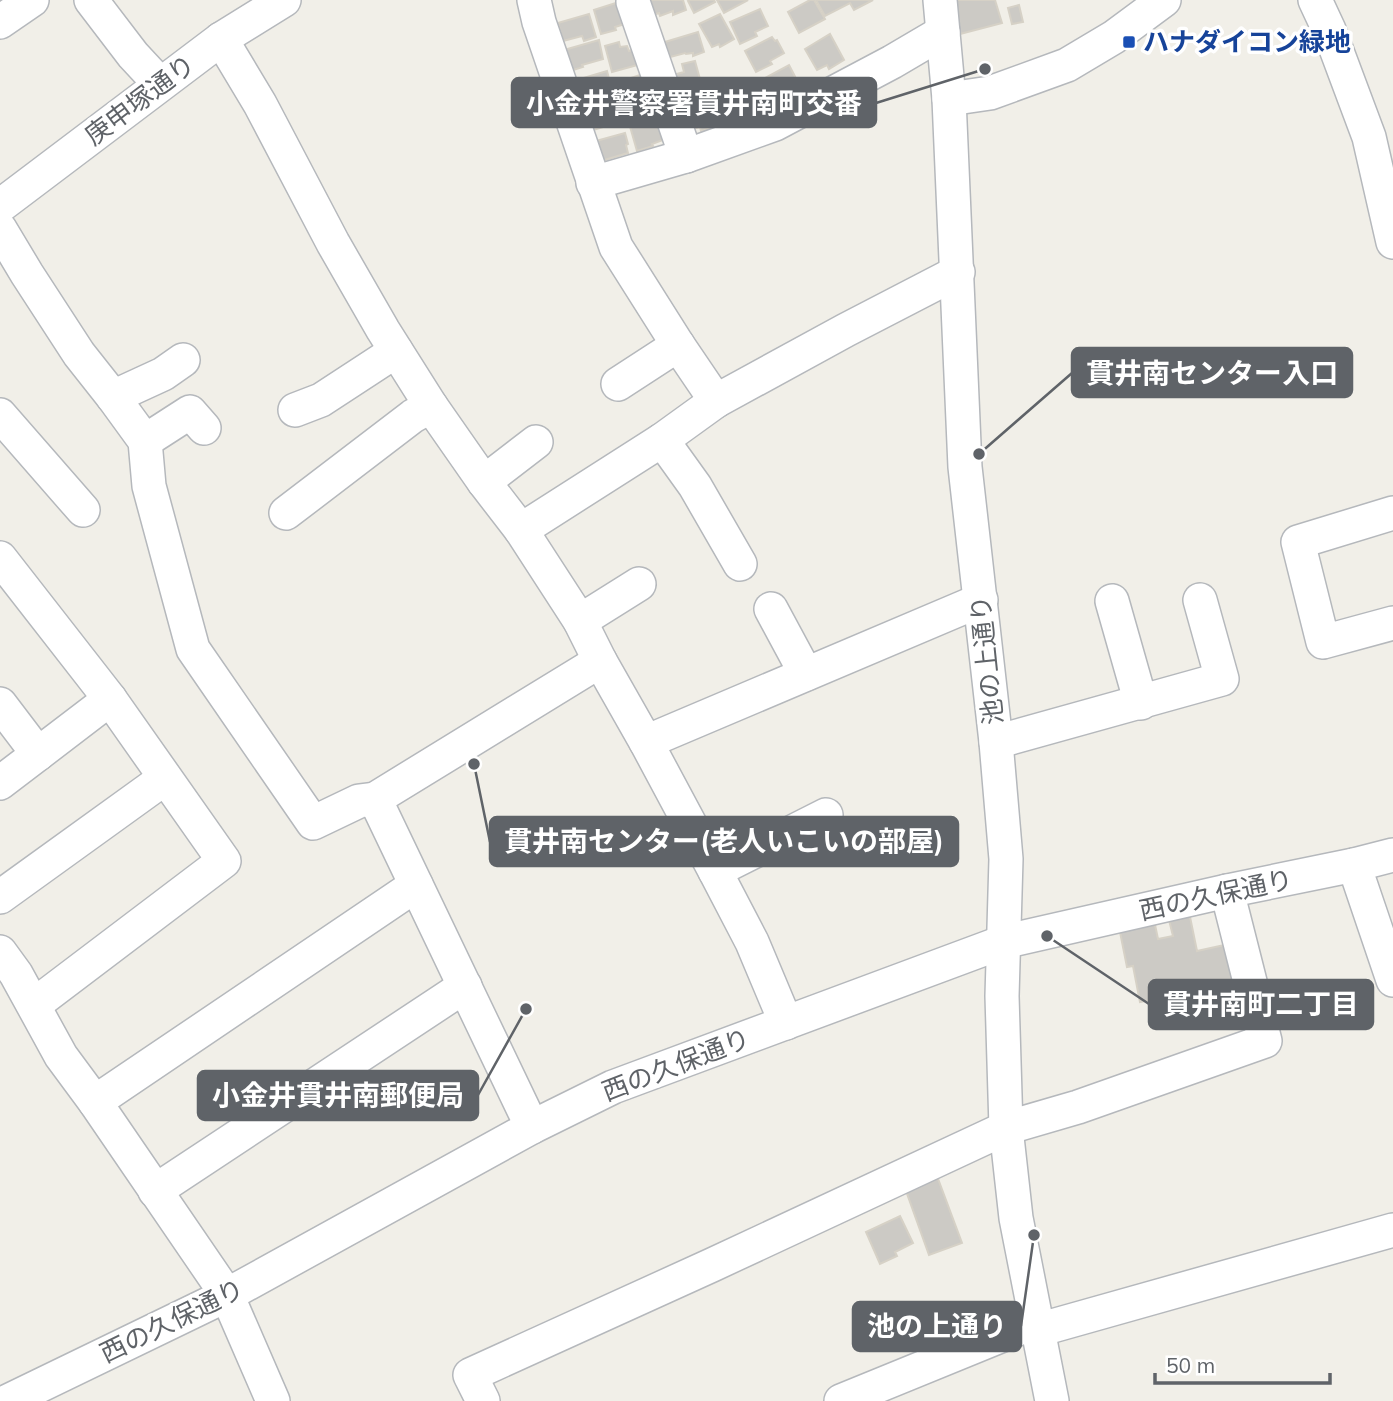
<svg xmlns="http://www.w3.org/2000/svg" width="1393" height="1401" viewBox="0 0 1393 1401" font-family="Mulish,'Noto Sans JP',sans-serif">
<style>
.building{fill:#cccac5;stroke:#d6d1c6;stroke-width:2}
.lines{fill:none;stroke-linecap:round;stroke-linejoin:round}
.minor-casing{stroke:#b5b8bc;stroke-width:36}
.minor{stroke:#fff;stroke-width:33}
.transit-dot{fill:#1a4fb4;stroke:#fff;stroke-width:2.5}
.labels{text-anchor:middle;stroke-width:7;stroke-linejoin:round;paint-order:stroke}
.transit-label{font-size:26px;font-weight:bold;fill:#164399;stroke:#fff;text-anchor:start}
.street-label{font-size:26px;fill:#5f6368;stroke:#fff}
.leader{fill:none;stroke:#5f6368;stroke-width:2.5}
.callout-dot{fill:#5f6368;stroke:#fff;stroke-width:2.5}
.callout{fill:#5f6368;stroke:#5f6368;stroke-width:2.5}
.callout-label{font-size:28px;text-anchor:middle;font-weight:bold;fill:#fff}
</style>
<rect width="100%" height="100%" fill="#f1efe8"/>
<g class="building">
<path d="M648,0H683L686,10L673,15V11L660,16L659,13L653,15Z"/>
<path d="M690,0H714L715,2L694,13L688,1Z"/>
<path d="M717,0H748L724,13Z"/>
<path d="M810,0H814L825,19L799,33L788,12Z"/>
<path d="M816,0H873L854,10L850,3L825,16Z"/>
<path d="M949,0H995L1002,23L960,34Z"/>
<path d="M622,1L628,23L615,27L616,30L601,34L594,10Z"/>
<path d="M1019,5L1023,22L1012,24L1008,8Z"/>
<path d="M760,9L768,26L755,32L757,36L740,44L730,22Z"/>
<path d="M589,14L596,37L584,41L582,36L563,41L558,23Z"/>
<path d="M720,14L734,39L720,47L719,44L712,47L699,24Z"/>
<path d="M698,32L704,52L693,56V53L686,54L685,53L670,57L665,42Z"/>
<path d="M830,34L844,60L829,69L827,65L817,70L805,49Z"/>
<path d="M772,37L775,41L777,40L784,53L770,61L772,64L756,72L745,51Z"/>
<path d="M599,40L603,59L582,65L583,67L570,71L564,50Z"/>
<path d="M619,42L620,47L627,46L629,51L637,48L641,64L612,72L605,46Z"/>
<path d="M695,61L703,90L690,93L691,95L680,98L673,75L684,72L682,64Z"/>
<path d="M789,65L800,86L790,91L793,97L785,101L779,88L772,92L763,79Z"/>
<path d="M607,71L613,94L602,97L600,92L582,97L577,80Z"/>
<path d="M643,74L650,96L637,100L639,104L624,108L616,83Z"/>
<path d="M615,100L621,117L602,123L603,127L590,131L584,110Z"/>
<path d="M712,101L718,126L701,131L700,127L688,130L684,115L698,111L696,105Z"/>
<path d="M643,119L644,122L656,119L663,140L652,144L653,146L637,151L629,123Z"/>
<path d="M625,133L628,144L626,145L628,153L601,161L596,141Z"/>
<path d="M1189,912L1197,951L1229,944L1236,983L1140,1002L1133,966L1127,967L1119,927L1154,920L1158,939L1173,936L1168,916Z"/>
<path d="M937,1176L962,1243L929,1255L905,1188Z"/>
<path d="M900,1216L913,1243L895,1252L897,1256L880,1264L866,1232Z"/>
</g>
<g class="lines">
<defs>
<g id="minor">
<path d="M91,0L133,55L160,84"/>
<path d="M534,0L539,22L616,247L678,345L716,401"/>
<path d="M940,0L949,99L965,467L996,742L1006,859L1002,996L1006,1128L1016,1218L1052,1401"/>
<path d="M1315,0L1329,30L1369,137L1393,242"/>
<path d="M633,2L686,156"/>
<path d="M0,22L32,0"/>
<path d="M221,39L260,104L333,243L383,330L431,406L484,482L521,530L580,621L600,661L646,742L715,871L752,942L786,1023"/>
<path d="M949,99L990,93L1067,65L1114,37L1164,0"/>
<path d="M593,183L686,156L775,124L892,62L943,32"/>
<path d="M0,206L221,39L284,0"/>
<path d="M0,229L27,274L79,354L113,397L145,441L149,486L193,649L313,823L359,801L375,799L600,661"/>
<path d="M618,384L678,345"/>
<path d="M113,397L163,374L183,360"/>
<path d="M295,410L321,400L396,351"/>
<path d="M0,415L83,510"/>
<path d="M662,440L695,486L740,564"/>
<path d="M145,441L190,412L204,428"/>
<path d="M484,482L536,442"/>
<path d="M286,513L413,416L431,406"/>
<path d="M1393,513L1298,542L1323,642L1393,623"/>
<path d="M521,530L662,440L716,401L846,330L958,272"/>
<path d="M0,558L110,699L224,861L34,1005"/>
<path d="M1112,601L1141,703"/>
<path d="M771,609L806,674"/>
<path d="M580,621L639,584"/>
<path d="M0,704L38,754"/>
<path d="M646,742L981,600"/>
<path d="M996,742L1222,679L1200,600"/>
<path d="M0,783L110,699"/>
<path d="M375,799L532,1127"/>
<path d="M1354,865L1393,980"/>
<path d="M715,871L826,815"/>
<path d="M0,897L165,778"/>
<path d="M0,952L16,974L61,1056L95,1102L227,1295L273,1401"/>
<path d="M95,1102L416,885"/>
<path d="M155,1191L465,986"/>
<path d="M1038,1330L1393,1230"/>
<path d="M8,1401L227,1295L532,1127L613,1087L1003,942L1227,891L1354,865L1393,855"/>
<path d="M483,1401L470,1375L712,1265L1006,1128L1078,1107L1265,1041L1227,891"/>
<path d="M841,1401L1037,1321"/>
</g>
</defs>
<use href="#minor" class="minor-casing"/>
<use href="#minor" class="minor"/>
</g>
<rect class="transit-dot" x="1122" y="35" width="14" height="14" rx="3.5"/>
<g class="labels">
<g class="transit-label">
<text x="1143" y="51">ハナダイコン緑地</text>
</g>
<g class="street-label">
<text transform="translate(140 100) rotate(-37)" y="9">庚申塚通り</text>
<text transform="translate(987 660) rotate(-96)" y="9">池の上通り</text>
<text transform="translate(1216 895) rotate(-12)" y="9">西の久保通り</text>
<text transform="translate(676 1065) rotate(-21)" y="9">西の久保通り</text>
<text transform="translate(172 1321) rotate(-26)" y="9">西の久保通り</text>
</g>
</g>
<path class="leader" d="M985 69L876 103M979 454L1072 373M474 764L490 842M1047 936L1149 1004M526 1009L478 1095M1034 1235L1021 1326"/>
<g class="callout-dot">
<circle cx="985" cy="69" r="7"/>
<circle cx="979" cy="454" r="7"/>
<circle cx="474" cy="764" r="7"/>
<circle cx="1047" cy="936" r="7"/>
<circle cx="526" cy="1009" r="7"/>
<circle cx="1034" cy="1235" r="7"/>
</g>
<g class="callout">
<rect x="512" y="78" width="364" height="49" rx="7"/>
<rect x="1072" y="348" width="280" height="49" rx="7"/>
<rect x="490" y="817" width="468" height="49" rx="7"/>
<rect x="1149" y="980" width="224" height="49" rx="7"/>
<rect x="198" y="1071" width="280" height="49" rx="7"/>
<rect x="853" y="1302" width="168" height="49" rx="7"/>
</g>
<g class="callout-label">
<text x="694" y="113">小金井警察署貫井南町交番</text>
<text x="1212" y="383">貫井南センター入口</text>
<text x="724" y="851">貫井南センター(老人いこいの部屋)</text>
<text x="1261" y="1014">貫井南町二丁目</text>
<text x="338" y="1105">小金井貫井南郵便局</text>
<text x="937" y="1336">池の上通り</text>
</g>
<path d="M1155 1373v10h175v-10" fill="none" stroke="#5f6368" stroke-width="3.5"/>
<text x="1166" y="1373" font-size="21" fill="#5f6368" stroke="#ffffff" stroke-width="5" paint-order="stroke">50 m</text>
</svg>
